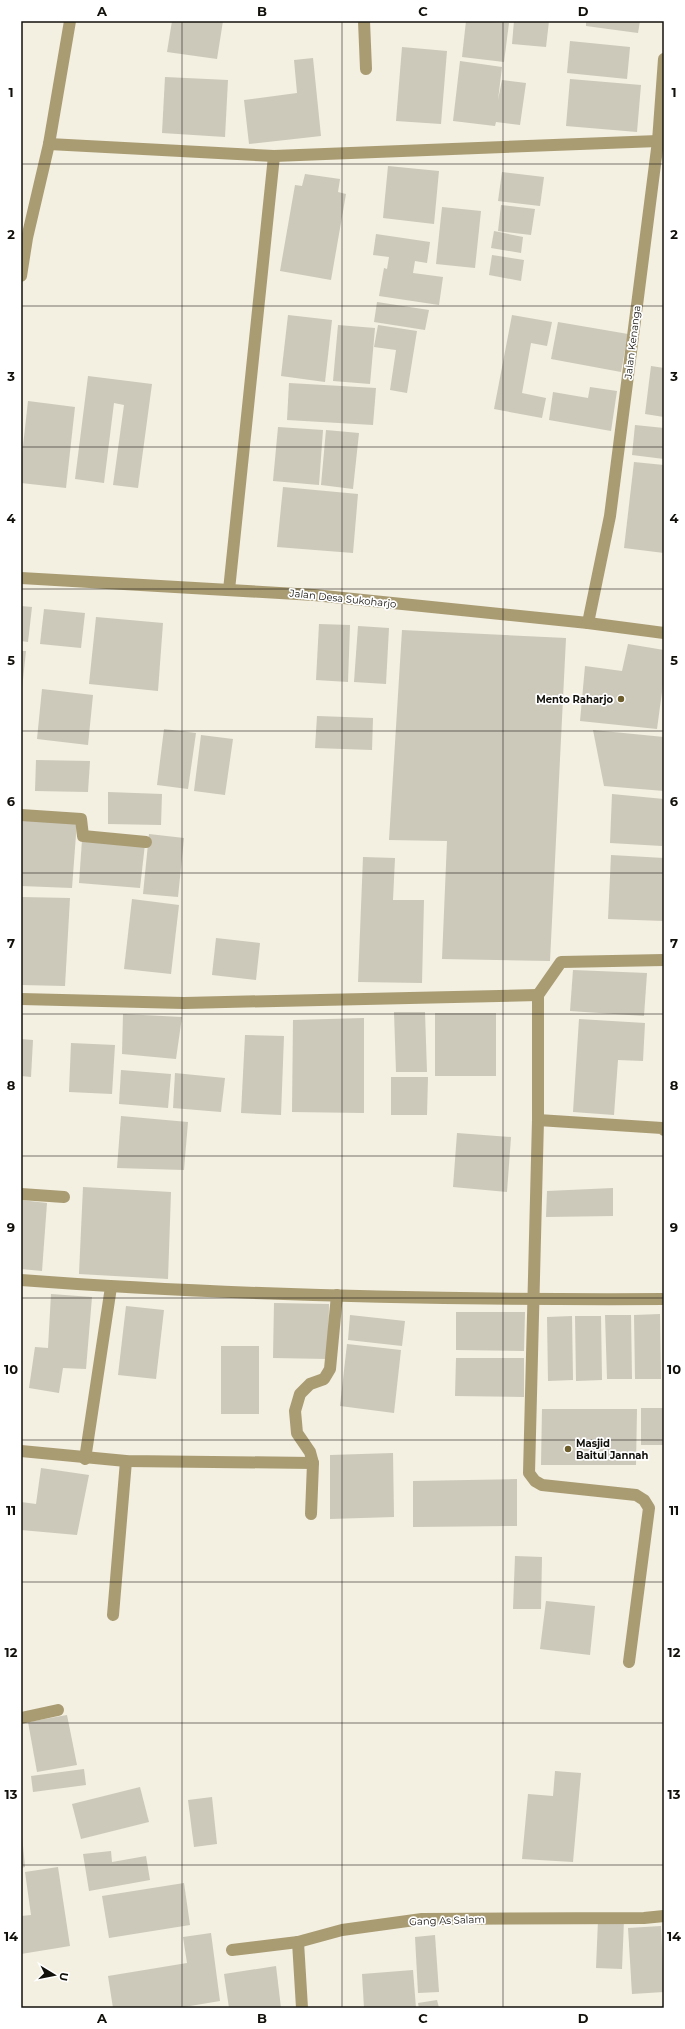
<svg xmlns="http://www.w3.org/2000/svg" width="685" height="2029" viewBox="0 0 685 2029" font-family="Montserrat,sans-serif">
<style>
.building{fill:#ccc8ba}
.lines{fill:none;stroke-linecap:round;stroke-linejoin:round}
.minor{stroke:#a99c73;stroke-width:12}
.grid{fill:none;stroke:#12100b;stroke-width:1;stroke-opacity:0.55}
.poi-dot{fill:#6d5d2b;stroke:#fff;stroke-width:1.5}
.labels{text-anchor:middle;stroke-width:3.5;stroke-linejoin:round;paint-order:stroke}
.street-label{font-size:10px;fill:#12100b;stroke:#fff}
.poi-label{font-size:10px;font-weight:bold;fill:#12100b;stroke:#fff;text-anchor:end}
.neatline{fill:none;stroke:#12100b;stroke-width:1.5}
.grid-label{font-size:13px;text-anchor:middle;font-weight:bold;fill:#12100b}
</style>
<rect width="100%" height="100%" fill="#f3efe1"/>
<g class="building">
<path d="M172,21H223L217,59L167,52Z"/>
<path d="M466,21L509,23L504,62L462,57Z"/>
<path d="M514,21H549L546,47L512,44Z"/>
<path d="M586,21H640L638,33L586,26Z"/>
<path d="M570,41L630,47L627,79L567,73Z"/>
<path d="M402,47L447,51L441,124L396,121Z"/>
<path d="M313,58L321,136L249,144L244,100L297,93L294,60Z"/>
<path d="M460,61L502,67L498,100L502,80L526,83L520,125L496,122L495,126L453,121Z"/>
<path d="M165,77L228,80L225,137L162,133Z"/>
<path d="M570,79L641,85L637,132L566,126Z"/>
<path d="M388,166L439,171L434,224L383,218Z"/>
<path d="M502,172L544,177L540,206L498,201Z"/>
<path d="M305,174L340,179L338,192L346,194L331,280L280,271L295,185L302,186Z"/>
<path d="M501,205L535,209L531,235L498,231Z"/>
<path d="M442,207L481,211L475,268L436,264Z"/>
<path d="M494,231L523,237L521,253L491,248Z"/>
<path d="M376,234L430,242L427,263L415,261L413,273L443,277L439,305L379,296L384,268L387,269L389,257L373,255Z"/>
<path d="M492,255L524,260L521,281L489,275Z"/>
<path d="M377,302L429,310L425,330L374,322Z"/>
<path d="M288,315L332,320L325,382L281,376Z"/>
<path d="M512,315L552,322L547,346L531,343L522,393L546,398L542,418L494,409Z"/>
<path d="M558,322L628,334L621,372L551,359Z"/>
<path d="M338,325L375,328L370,384L333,381Z"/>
<path d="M378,325L417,331L407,393L390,390L396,350L374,347Z"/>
<path d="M651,366L664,368V417L645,414Z"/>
<path d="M88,376L152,384L138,488L113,485L124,405L114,403L104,483L75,479Z"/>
<path d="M289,383L376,388L373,425L287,420Z"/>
<path d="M590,387L617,391L611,431L549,420L553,392L588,398Z"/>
<path d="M28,401L75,407L66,488L21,483V464Z"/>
<path d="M635,425L664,428V459L632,455Z"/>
<path d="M278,427L323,430L319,485L273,481Z"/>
<path d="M326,430L359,433L353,489L321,485Z"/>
<path d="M634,462L664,465V553L624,548Z"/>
<path d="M283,487L358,494L353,553L277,547Z"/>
<path d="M21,606L32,607L28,642L21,641Z"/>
<path d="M44,609L85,613L81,648L40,644Z"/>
<path d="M96,617L163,623L158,691L89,684Z"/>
<path d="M319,624L350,625L348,682L316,680Z"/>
<path d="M358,626L389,628L386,684L354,682Z"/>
<path d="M402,630L566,638L550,961L442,959L447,841L389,840Z"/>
<path d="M628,644L664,650V677L657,729L580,721L585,666L622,671Z"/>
<path d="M21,651H26L22,689H21Z"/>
<path d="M42,689L93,695L88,745L37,739Z"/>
<path d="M317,716L373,718L372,750L315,748Z"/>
<path d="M164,729L196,733L188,789L157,785Z"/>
<path d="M593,730L664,737V791L604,786Z"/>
<path d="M201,735L233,739L225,795L194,791Z"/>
<path d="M36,760L90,761L88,792L35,791Z"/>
<path d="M108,792L162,794L161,825L108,824Z"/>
<path d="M612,794L664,799L662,846L610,843Z"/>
<path d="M21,818L77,821L72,888L21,886Z"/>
<path d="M149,834L184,838L178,897L143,894Z"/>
<path d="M82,840L145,844L140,888L79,883Z"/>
<path d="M611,855L664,858V921L608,919Z"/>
<path d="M363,857L395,858L393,900H424L422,983L358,982Z"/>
<path d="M21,897L70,898L65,986L21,985Z"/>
<path d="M132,899L179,905L171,974L124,969Z"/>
<path d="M216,938L260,943L256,980L212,975Z"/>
<path d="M573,970L647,973L644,1016L570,1011Z"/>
<path d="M394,1012H425L427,1072H396Z"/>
<rect x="435" y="1013" width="61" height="63"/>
<path d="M123,1014L182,1017L176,1059L122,1054Z"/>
<path d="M364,1018V1113L292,1112L293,1020Z"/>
<path d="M579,1019L645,1023L643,1061L618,1060L614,1115L573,1112Z"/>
<path d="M245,1035L284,1036L281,1115L241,1113Z"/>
<path d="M21,1039L33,1040L31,1077L21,1076Z"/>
<path d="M71,1043L115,1045L112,1094L69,1092Z"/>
<path d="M121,1070L171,1074L168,1108L119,1104Z"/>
<path d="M175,1073L225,1078L221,1112L173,1108Z"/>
<path d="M391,1077H428L427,1115H391Z"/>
<path d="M121,1116L188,1122L184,1170L117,1168Z"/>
<path d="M457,1133L511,1137L507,1192L453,1187Z"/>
<path d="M83,1187L171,1192L168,1279L79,1274Z"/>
<path d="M613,1188V1216L546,1217L547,1191Z"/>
<path d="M21,1200L47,1203L42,1271L21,1269Z"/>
<path d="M51,1294L92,1297L86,1369L63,1368L59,1393L29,1388L35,1347L48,1348Z"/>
<path d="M274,1303L329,1304L328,1359L273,1358Z"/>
<path d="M126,1306L164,1310L156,1379L118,1375Z"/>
<path d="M456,1312H525L524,1351L456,1350Z"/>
<path d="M660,1314L661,1379H635L634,1315Z"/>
<path d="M350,1315L405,1321L402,1346L348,1340Z"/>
<path d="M605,1315H631L632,1379H607Z"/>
<path d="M572,1316L573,1380L548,1381L547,1317Z"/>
<path d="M575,1316H601L602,1380L576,1381Z"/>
<path d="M347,1344L401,1350L394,1413L340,1406Z"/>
<rect x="221" y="1346" width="38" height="68"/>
<path d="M456,1358H524V1397L455,1396Z"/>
<rect x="641" y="1408" width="23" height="37"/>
<path d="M542,1409H637L636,1465H541Z"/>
<path d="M393,1453L394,1517L330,1519V1455Z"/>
<path d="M41,1468L89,1475L77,1535L21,1530V1502L36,1504Z"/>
<path d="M517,1479V1526L413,1527V1481Z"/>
<path d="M515,1556L542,1557L541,1609H513Z"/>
<path d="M546,1601L595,1606L590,1655L540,1649Z"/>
<path d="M67,1715L77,1765L37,1772L28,1722Z"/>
<path d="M84,1769L86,1785L33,1792L31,1776Z"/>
<path d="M555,1771L581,1773L573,1862L522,1859L528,1794L553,1796Z"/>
<path d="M140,1787L149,1822L81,1839L72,1804Z"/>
<path d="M212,1797L217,1844L194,1847L188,1800Z"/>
<path d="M21,1825L25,1867L21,1868Z"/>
<path d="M111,1851L112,1862L146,1856L150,1880L89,1891L83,1854Z"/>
<path d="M58,1867L70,1946L21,1954V1916L31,1915L25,1872Z"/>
<path d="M184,1883L190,1925L109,1938L102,1896Z"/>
<path d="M598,1920H624L622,1969L596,1968Z"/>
<path d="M661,1926L664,1992L632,1994L628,1928Z"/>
<path d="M211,1933L220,2001L178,2008H113L108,1976L187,1963L183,1937Z"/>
<path d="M435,1935L439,1992L418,1993L415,1937Z"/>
<path d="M276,1966L281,2008H229L224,1974Z"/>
<path d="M413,1970L416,2008H364L362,1974Z"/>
<path d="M437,2000L439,2008H419L418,2003Z"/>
</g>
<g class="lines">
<g class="minor">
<path d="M364,21L366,69"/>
<path d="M49,144L274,156L658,141"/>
<path d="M21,276L27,238L49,144L70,21"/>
<path d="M21,578L314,595L588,623L664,633"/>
<path d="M229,590L274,156"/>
<path d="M588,623L610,516L658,141L664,59"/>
<path d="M21,815L81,819L83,836L146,842"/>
<path d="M21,999L184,1003L538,995"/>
<path d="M538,1120L662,1128L664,1130"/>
<path d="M21,1194L64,1197"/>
<path d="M21,1280C235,1296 449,1300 664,1299"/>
<path d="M21,1451L126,1461L313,1463"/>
<path d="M85,1459L111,1287"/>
<path d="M311,1514L313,1463L310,1452L297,1433L295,1411L300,1394L310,1384L324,1379L330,1369L337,1295"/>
<path d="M113,1615L126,1461"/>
<path d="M629,1662L649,1508L644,1500L636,1495L542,1485L535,1481L529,1473L538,1120V995L561,962L664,960"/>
<path d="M21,1718L58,1710"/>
<path d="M298,1942L302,2008"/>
<path d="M232,1950L298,1942L342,1930L422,1919L644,1918L664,1916"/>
</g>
</g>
<path class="grid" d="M182,21V2008M342,21V2008M503,21V2008M21,164H664M21,306H664M21,447H664M21,589H664M21,731H664M21,873H664M21,1014H664M21,1156H664M21,1298H664M21,1440H664M21,1582H664M21,1723H664M21,1865H664"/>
<g class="poi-dot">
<circle cx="621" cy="699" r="4"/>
<circle cx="568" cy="1449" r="4"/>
</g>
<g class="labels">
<g class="street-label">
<text transform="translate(632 342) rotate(-83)" y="4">Jalan Kenanga</text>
<text transform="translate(343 598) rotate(6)" y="4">Jalan Desa Sukoharjo</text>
<text transform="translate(447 1920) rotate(-2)" y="4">Gang As Salam</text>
</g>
<g class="poi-label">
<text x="613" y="703">Mento Raharjo</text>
<text x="576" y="1447" text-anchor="start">Masjid<tspan x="576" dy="12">Baitul Jannah</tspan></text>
</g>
</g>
<rect width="685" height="2029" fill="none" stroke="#ffffff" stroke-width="44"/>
<g transform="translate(54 1975) rotate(100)" stroke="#ffffff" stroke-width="3" paint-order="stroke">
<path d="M0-3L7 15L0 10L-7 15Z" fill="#12100b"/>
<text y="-6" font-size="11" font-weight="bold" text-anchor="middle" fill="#12100b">U</text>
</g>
<rect x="22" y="22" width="641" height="1985" class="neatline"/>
<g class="grid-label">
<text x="102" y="16">A</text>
<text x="262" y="16">B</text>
<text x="423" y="16">C</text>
<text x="583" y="16">D</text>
<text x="11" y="97">1</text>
<text x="674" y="97">1</text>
<text x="11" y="239">2</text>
<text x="674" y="239">2</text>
<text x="11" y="381">3</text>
<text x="674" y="381">3</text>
<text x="11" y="523">4</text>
<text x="674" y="523">4</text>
<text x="11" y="665">5</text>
<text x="674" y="665">5</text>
<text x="11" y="806">6</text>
<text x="674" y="806">6</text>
<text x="11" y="948">7</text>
<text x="674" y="948">7</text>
<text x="11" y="1090">8</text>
<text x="674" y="1090">8</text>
<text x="11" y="1232">9</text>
<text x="674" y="1232">9</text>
<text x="11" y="1374">10</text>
<text x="674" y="1374">10</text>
<text x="11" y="1515">11</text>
<text x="674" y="1515">11</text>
<text x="11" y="1657">12</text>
<text x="674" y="1657">12</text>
<text x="11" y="1799">13</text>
<text x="674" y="1799">13</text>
<text x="11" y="1941">14</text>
<text x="674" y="1941">14</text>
<text x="102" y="2023">A</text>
<text x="262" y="2023">B</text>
<text x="423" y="2023">C</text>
<text x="583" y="2023">D</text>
</g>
</svg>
